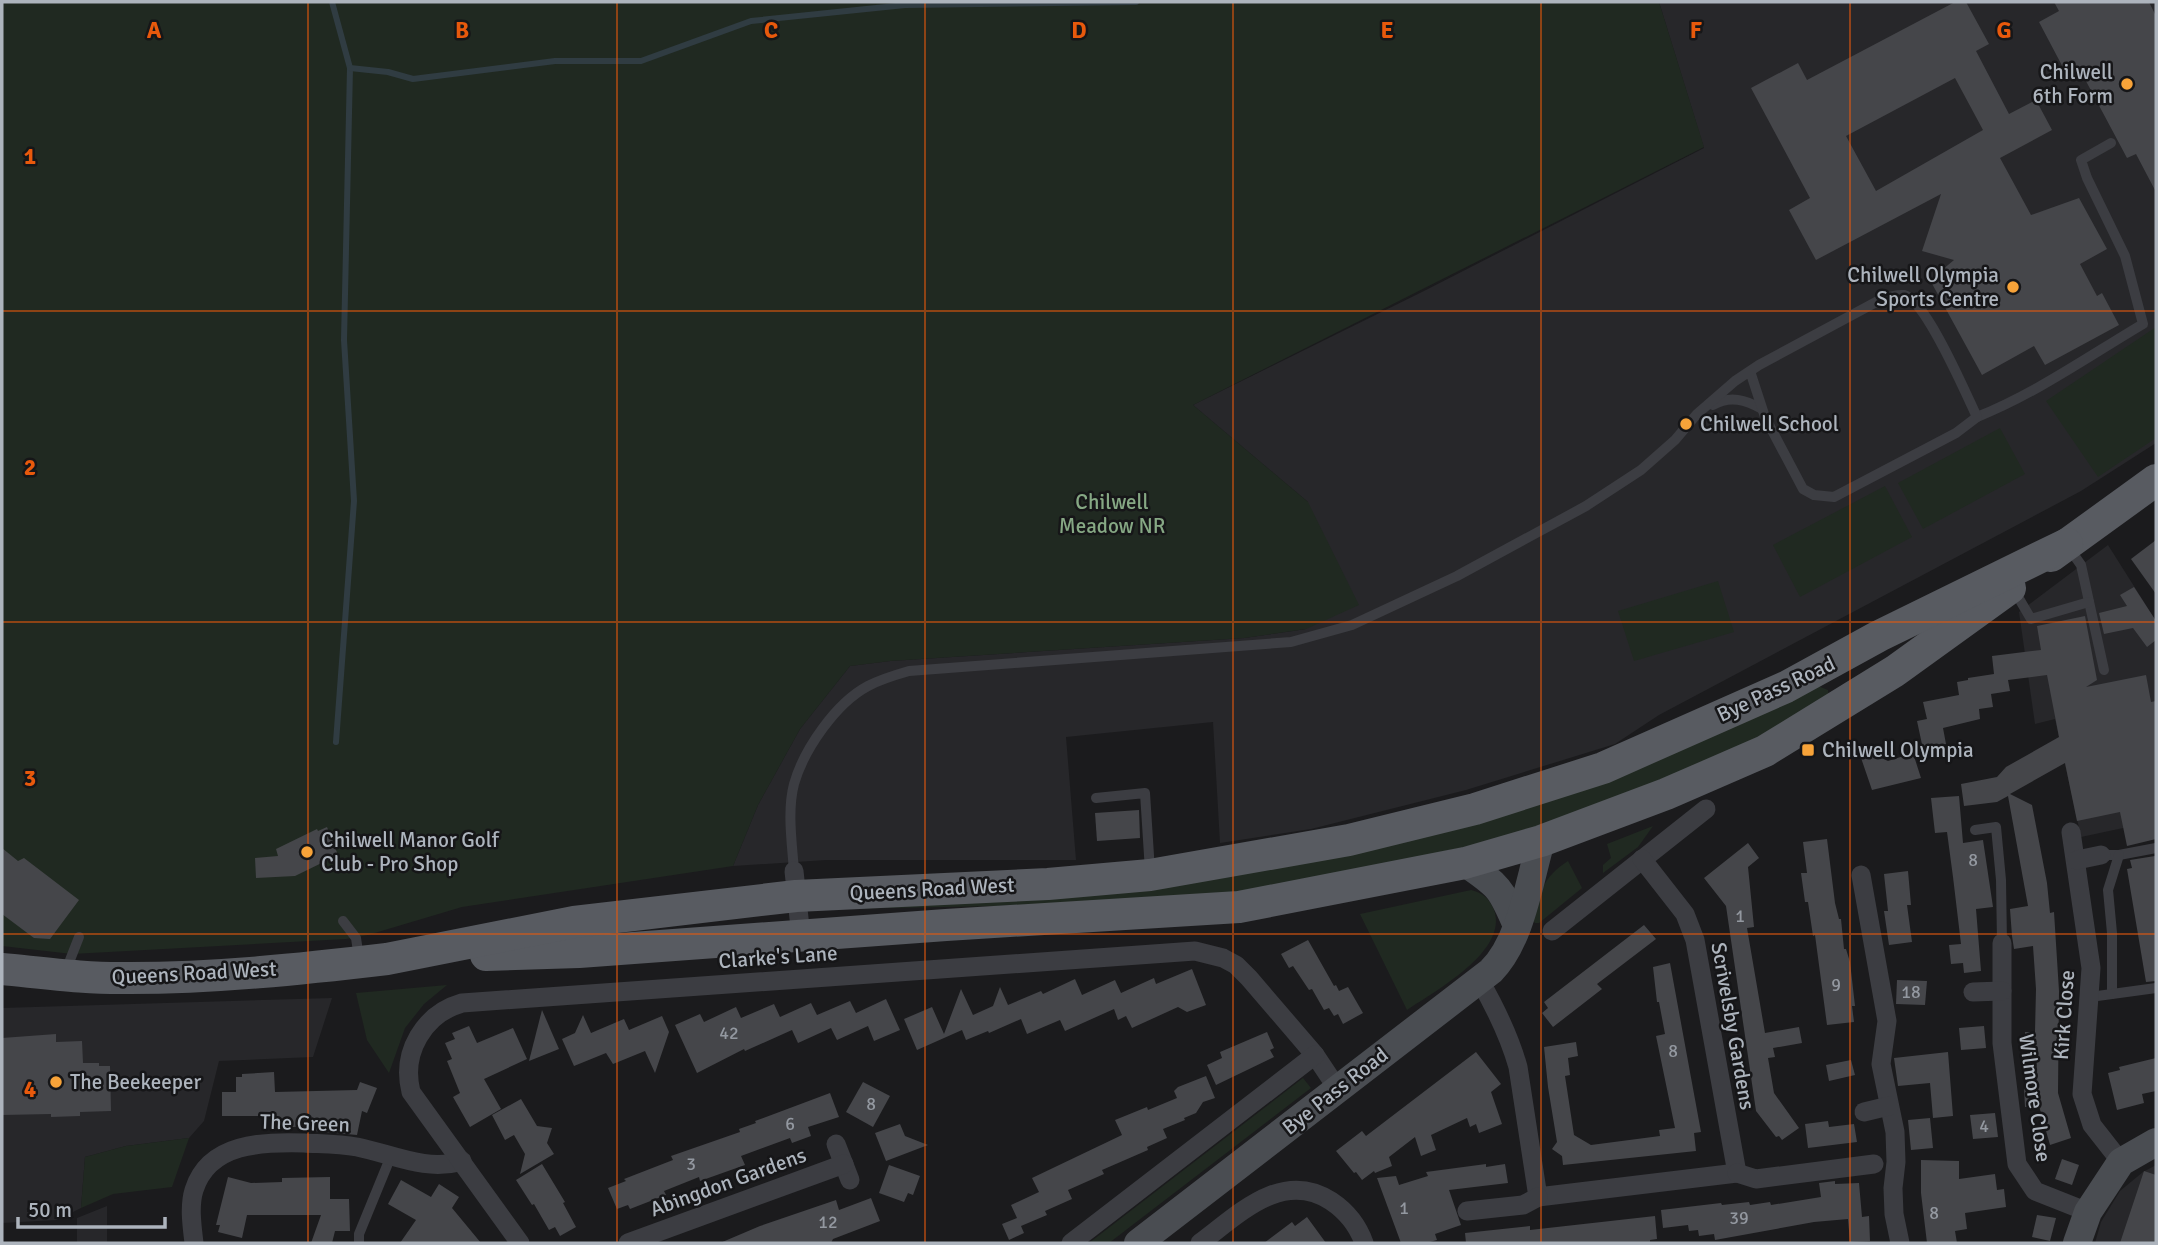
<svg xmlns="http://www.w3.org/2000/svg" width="2158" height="1245" viewBox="0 0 2158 1245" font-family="Signika,sans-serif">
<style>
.built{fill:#27272a}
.green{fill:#202921}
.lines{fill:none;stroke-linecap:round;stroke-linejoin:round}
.stream{stroke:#303c42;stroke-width:6}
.building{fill:#45464a;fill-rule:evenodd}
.lane{stroke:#3c3d42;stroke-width:10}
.street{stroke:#3c3d42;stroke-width:19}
.secondary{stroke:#4a4d52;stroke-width:28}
.primary{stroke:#585b61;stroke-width:32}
.grid{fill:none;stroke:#e8590c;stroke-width:2;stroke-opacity:0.55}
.poi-dot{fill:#f7a339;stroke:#161618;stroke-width:2.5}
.labels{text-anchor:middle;stroke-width:5;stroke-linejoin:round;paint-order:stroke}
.number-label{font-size:18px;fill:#9398a0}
.poi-label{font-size:21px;fill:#adb4bd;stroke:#161618;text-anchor:start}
.park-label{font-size:21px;fill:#86a884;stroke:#161618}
.street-label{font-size:21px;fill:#adb4bd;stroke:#161618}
.grid-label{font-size:23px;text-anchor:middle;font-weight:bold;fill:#e8590c;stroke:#161618;stroke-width:5;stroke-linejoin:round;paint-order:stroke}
</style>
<rect width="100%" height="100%" fill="#1b1b1d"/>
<g class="built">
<path d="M1659,2H2156V443L2081,491L1659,715L1615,744L1466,790L1311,829L1220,843L1213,722L1066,737L1076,860H826L733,866L758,805L800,729L850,666L890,661L1244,638L1306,629L1308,502L1193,405L1424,291L1704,148Z"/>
<path d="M2108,545L2156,621V821L2081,837L2055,719L2035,724L2019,612Z"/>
<path d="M332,998L313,1057L219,1061L204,1121L189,1138L126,1146L85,1157L81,1208L57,1220L2,1223V1008Z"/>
<path d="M2156,1165V1243H2095L2101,1222L2120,1191L2143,1172Z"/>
<path d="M107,1206V1243H77V1218Z"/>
</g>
<g class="green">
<path d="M2,2H1659L1704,147L1193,405L1308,502L1359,605L1306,629L1244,638L890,661L850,666L800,729L758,805L733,866L462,907L368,935L346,939L72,954L2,946Z"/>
<path d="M2156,327V438L2098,477L2046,401Z"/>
<path d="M2000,428L2025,474L1923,529L1898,483Z"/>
<path d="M1885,486L1912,537L1800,597L1773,545Z"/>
<path d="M1718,581L1734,632L1634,661L1618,611Z"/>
<path d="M1818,686L1828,690L1829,700L1715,759L1523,834L1247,895L998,906L837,909L1244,873Z"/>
<path d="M1653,826L1638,847L1603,873V865L1611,858L1607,844Z"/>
<path d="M1568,861L1582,888L1539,923H1535L1533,920C1539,893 1543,877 1568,861Z"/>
<path d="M1471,890C1483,893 1489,898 1494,910C1509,951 1435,991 1407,1010L1360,914Z"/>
<path d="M447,985L424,1004L405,1028L389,1073L367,1040L356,993Z"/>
<path d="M1303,1078L1311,1088L1109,1243H1089Z"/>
<path d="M189,1138L172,1187L113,1194L81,1208L85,1157L126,1146Z"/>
</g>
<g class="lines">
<g class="stream">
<path d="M332,2L350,68L344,340L354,501L336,742"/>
<path d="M350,68L388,72L413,79L555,61H641L751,21L905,5L1136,2"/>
</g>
</g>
<g class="building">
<path d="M1955,2H1966L1989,44L1976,51L2009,114L2036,100L2052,130L2000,158L2031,215L2079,198L2107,249L2080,264L2097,296L2102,293L2119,325L2045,365L2034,346L1982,375L1930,280L1954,260L1922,251L1941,194L1816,260L1789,210L1810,198L1751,88L1798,63L1807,80ZM1955,78L1983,130L1876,191L1846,136Z"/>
<path d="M2054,2H2149L2156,16V192L2136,154L2127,158L2079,68L2067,75L2039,22L2059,11Z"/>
<path d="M2156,540V594L2131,559Z"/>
<path d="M2134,587L2156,621V640L2147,647L2133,628L2104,634L2099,613L2127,606L2120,595Z"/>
<path d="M2085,616L2097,680L2086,687L2146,675L2151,702L2156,701V839L2127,846L2120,812L2077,821L2065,763L2010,794L2032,805L2047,883L2050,913L2054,912L2059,991L2058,1093L2071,1138L2050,1145L2039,1106L2025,1107L2024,1088H2036L2037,1050L2025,1049V1032H2035L2036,989L2033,946L2014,949L2012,936L2010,909L2028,906L2008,796L1997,802L1964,806L1961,784L1997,777L2006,767L2059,737L2047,675L2008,680L2010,691L1991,694L1993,707L1979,709L1980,719L1943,728L1946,744L1923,749L1917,721L1927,719L1923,702L1959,695L1957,682L1968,680V678L1994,674L1992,656L2041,650L2037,626Z"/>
<path d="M1874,747L1877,756L1888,761L1913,753L1921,778L1872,790L1859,752Z"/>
<path d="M1959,796L1963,843L1983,840L1993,907L1976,909L1981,971L1964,973L1963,963L1951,964L1949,945L1961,944L1953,877L1947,832L1935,833L1931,798Z"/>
<path d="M1139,810L1140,838L1097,841L1095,813Z"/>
<path d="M327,827L338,855L295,876L256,878L255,858L278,856L276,849L317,829L318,831Z"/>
<path d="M1827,839L1835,903L1839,919H1841L1844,949H1846L1850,962L1855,1006H1852L1854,1022L1827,1025L1815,935L1813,936L1808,902H1805L1801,873H1807L1803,842Z"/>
<path d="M1748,843L1759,858L1748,867L1754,927L1747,928L1765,1033L1799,1027L1802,1043L1773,1048L1775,1057L1768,1058L1774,1093L1799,1128L1782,1140L1779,1136L1776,1137L1756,1111L1726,906L1704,878Z"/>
<path d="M2,848L18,861L24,858L79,900L50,939L34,938L2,914Z"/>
<path d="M2155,856L2156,981L2146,982L2127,869L2132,868L2130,860Z"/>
<path d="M1908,871L1911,905H1907L1912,942L1889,945L1884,911H1888L1884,874Z"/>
<path d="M1644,925L1656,939L1597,984L1602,989L1553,1027L1542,1013L1548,1008L1544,1002Z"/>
<path d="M1308,940L1334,986L1336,985L1339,991L1348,987L1363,1013L1343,1024L1338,1014L1334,1016L1329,1008L1324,1010L1312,989L1309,990L1293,966L1289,968L1281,954Z"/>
<path d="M1670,963L1701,1132L1694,1133L1696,1151L1563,1165L1562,1156L1552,1149L1557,1142L1548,1087L1544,1047L1576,1042L1578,1056L1568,1058L1570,1075L1565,1076L1574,1135L1591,1145L1660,1136L1659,1130L1675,1128L1656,1036L1665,1034L1659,1002H1657L1653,967Z"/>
<path d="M1192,969L1206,1005L1187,1012L1178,1007L1132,1028L1126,1016L1118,1020L1114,1009L1065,1031L1060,1020L1027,1034L1021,1019L989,1033L988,1031L966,1040L962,1030L917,1050L904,1019L932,1007L944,1034L961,989L973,1015L993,1006L1000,987L1008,1005L1041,991L1043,994L1075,979L1082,995L1115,980L1121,993L1154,978L1156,984Z"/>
<path d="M1897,980L1927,981L1925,1005L1896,1004Z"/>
<path d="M886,999L900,1030L874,1041L868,1026L837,1040L831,1028L798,1043L792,1030L745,1051L744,1049L697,1073L675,1025L700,1014L704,1022L736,1007L741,1018L774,1004L780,1017L811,1003L817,1015L850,1001L856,1013Z"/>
<path d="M542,1010L559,1049L529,1061Z"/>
<path d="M583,1015L591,1033L624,1019L629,1030L662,1016L669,1032L655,1073L645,1051L613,1064L606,1053L574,1066L562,1039L575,1033Z"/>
<path d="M469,1026L477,1043L513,1028L527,1059L484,1079L501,1109L470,1127L453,1097L460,1093L447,1061L452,1059L445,1043L455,1039L452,1033Z"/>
<path d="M1984,1026L1986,1048L1961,1050L1959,1028Z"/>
<path d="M1267,1032L1274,1048L1270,1050L1274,1057L1216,1085L1207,1065L1222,1058L1220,1052Z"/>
<path d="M56,1034V1042L82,1041L83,1063H99V1066H110L111,1111L80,1112V1116L51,1117V1114L2,1115V1038Z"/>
<path d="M1476,1052L1501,1084L1491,1092L1502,1124L1479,1133L1476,1124L1470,1127L1467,1118L1431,1135L1436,1150L1421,1156L1415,1137L1389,1157L1392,1166L1375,1173L1374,1171L1362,1180L1356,1172L1354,1173L1336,1151L1362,1131L1366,1136Z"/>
<path d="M1948,1052L1953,1116L1933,1118L1930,1083L1898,1086L1894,1058Z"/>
<path d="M2156,1058V1091L2142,1094L2144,1103L2117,1110L2108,1073L2120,1070L2119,1067Z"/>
<path d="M1851,1060L1855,1075L1829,1081L1826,1065Z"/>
<path d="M274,1072L275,1092L357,1090L360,1082L377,1088L367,1113L362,1111L357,1135L314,1131V1126L292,1127V1122L275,1123V1116H222V1092H236V1077H242V1074Z"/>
<path d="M1206,1076L1215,1098L1203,1102L1196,1113L1184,1118L1185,1120L1163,1129L1167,1138L1147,1147L1148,1150L1102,1170L1104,1174L1068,1190L1072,1199L1045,1211L1047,1215L1021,1226L1024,1233L1009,1240L1002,1224L1017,1218L1011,1205L1039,1192L1032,1178L1122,1135L1115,1120L1147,1107L1148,1110L1177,1098L1174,1091L1178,1087Z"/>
<path d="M863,1082L890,1096L873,1127L846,1112Z"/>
<path d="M830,1093L839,1117L808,1127L811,1136L792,1143L790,1138L741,1156L745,1165L700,1181L699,1177L664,1191L666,1195L630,1209L628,1205L617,1209L608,1188L626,1181L624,1179L673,1160L671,1156L740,1132L739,1129L756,1123L755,1121Z"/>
<path d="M521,1099L537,1126L552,1128L547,1143L554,1154L520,1174L525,1154L514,1135L505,1140L492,1115Z"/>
<path d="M1995,1113L1998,1137L1973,1139L1970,1115Z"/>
<path d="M1930,1118L1933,1148L1911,1150L1908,1120Z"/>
<path d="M1828,1121L1829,1127L1854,1124L1857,1142L1808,1148L1805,1124Z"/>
<path d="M900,1124L905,1136L928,1145L886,1161L875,1133Z"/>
<path d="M2062,1159L2079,1165L2072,1185L2055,1179Z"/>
<path d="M1921,1160L1959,1161V1179L1995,1174L1997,1190L2004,1189L2006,1207L1965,1213L1967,1229L1955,1231L1957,1243H1927L1921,1193Z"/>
<path d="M542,1164L565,1202L563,1203L576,1227L560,1236L555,1227L549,1230L534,1204L532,1205L516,1180Z"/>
<path d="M1486,1164V1167L1505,1164L1508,1183L1449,1190L1461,1225L1435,1234L1437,1240L1426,1243H1401L1377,1178L1396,1176L1399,1185L1428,1176L1426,1172Z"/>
<path d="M889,1165L920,1176L913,1195L908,1193L904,1202L879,1193Z"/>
<path d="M2144,1171L2156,1175V1243H2120Z"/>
<path d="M228,1177L251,1183L282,1182V1178L330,1177V1199H349L350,1231H335L332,1243H311L321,1215H247L242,1238L218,1232L220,1225H216Z"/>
<path d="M401,1180L431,1197L439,1184L459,1197L452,1208L481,1243H400L416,1220L388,1204Z"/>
<path d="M1835,1181V1184L1859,1183L1862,1217L1869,1216L1870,1241L1850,1242L1848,1219L1814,1222L1715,1240L1714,1234L1699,1236L1698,1230L1689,1231L1688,1225L1663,1228L1661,1210L1721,1203L1722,1205L1749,1202L1750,1205L1770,1202L1771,1205L1821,1197L1819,1183Z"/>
<path d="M871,1198L880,1221L833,1239L831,1243H720L760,1226L836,1200L839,1210Z"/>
<path d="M2037,1215L2056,1218L2050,1241L2032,1237Z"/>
<path d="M1655,1216L1657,1239L1650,1240V1243H1466L1465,1233L1530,1226V1230Z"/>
<path d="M1307,1217L1326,1243H1264L1292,1222L1295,1226Z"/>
</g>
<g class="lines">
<g class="lane">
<path d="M1713,405C1730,395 1746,400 1762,409"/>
<path d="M1977,417C2035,394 2089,356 2143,324L2125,256L2087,178L2081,160L2111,143"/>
<path d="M2069,548L2081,565L2104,670"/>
<path d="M2014,590L2031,619L2089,602"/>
<path d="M1096,798L1145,793L1150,871"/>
<path d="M1975,830L1996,827L2001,880L2002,943"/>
<path d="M2101,855H2119L2156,848"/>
<path d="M794,871C792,843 787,811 794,784C804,749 836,703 868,686C881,679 895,675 909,671L1291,642L1352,625L1457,576L1586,506L1641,470L1675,440L1697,414L1735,381L1759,365L1878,301C1886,298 1895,294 1904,295C1926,300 1966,394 1977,417L1956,433L1834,497L1814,495L1803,489L1765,417L1750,371"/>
<path d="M343,921L356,938L359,958"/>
<path d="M71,970L70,960L79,937"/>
<path d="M2112,994V933L2108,890L2119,855"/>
<path d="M2090,997L2156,988"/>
<path d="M359,1243V1234L391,1156"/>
</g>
<g class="street">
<path d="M2071,832L2091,968L2082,1094L2092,1125L2121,1162"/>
<path d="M2077,860L2101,855"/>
<path d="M794,871L801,937"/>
<path d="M1861,875L1887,1021L1881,1064L1895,1132L1896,1162L1893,1188L1894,1214L1900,1243"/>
<path d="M1552,931L1706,809"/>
<path d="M2002,943V1043L2017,1164L2035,1191L2088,1212"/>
<path d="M1480,981C1496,1009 1509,1035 1518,1067L1538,1197L1737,1173L1695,940L1685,914L1642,859"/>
<path d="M1973,992L2002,991"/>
<path d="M1864,1112L1889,1106"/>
<path d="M836,1144L850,1180"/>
<path d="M1737,1173L1756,1179L1874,1164"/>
<path d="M1467,1211L1523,1205L1538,1197"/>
<path d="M194,1243C192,1226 189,1206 194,1190C209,1142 263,1142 304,1143C322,1144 339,1144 357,1147C392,1154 426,1172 462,1161"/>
<path d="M520,1243L411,1092C401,1052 424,1014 462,1003L1195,951L1223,958L1236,965L1249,978L1315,1055L1337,1088"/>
<path d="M628,1243L844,1164"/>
<path d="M1071,1243L1315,1055"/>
<path d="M1200,1243C1238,1215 1282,1169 1331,1201C1346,1211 1358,1226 1364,1243"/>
</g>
<g class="secondary">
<path d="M1465,863C1499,886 1501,888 1517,926"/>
<path d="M1138,1243L1491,971C1521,941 1529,882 1541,841"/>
<path d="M2077,1243L2088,1212L2121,1162L2156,1142"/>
</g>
<g class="primary">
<path d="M2051,556L2156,480"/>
<path d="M486,955L579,952L946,925L1239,907L1465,863L1541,841L1666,794L1765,751L1895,671L2010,588"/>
<path d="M2,969C44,973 87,979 130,978C215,978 302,969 387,959L574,922L796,896L1048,884L1150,875L1349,840L1475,809L1603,768L1786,687L1879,636L2067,544"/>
</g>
</g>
<path class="grid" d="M308,2V1243M617,2V1243M925,2V1243M1233,2V1243M1541,2V1243M1850,2V1243M2,311H2156M2,622H2156M2,934H2156"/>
<g class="poi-dot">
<circle cx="2127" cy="84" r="7"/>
<circle cx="2013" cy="287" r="7"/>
<circle cx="1686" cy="424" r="7"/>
<rect x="1801" y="743" width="14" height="14" rx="3.5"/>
<circle cx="307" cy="852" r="7"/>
<circle cx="56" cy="1082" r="7"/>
</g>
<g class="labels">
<g class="number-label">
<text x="1973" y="866">8</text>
<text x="1740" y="922">1</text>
<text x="1836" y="991">9</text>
<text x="1911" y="998">18</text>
<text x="729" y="1039">42</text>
<text x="1673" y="1057">8</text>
<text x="871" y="1110">8</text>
<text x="790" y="1130">6</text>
<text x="1984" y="1132">4</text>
<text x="691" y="1170">3</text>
<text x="1404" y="1214">1</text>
<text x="1934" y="1219">8</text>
<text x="1739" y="1224">39</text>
<text x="828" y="1228">12</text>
</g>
<g class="poi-label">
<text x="2113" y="79" text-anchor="end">Chilwell<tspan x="2113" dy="24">6th Form</tspan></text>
<text x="1999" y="282" text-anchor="end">Chilwell Olympia<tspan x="1999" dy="24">Sports Centre</tspan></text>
<text x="1700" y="431">Chilwell School</text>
<text x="1822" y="757">Chilwell Olympia</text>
<text x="321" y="847">Chilwell Manor Golf<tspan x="321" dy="24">Club - Pro Shop</tspan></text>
<text x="70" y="1089">The Beekeeper</text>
</g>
<g class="park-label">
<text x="1112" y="509">Chilwell<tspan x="1112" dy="24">Meadow NR</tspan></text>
</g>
<g class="street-label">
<text transform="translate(1776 689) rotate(-25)" y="7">Bye Pass Road</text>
<text transform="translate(932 889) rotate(-3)" y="7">Queens Road West</text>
<text transform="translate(778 957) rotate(-4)" y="7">Clarke's Lane</text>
<text transform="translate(194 973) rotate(-3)" y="7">Queens Road West</text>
<text transform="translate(2064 1015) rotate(-86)" y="7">Kirk Close</text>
<text transform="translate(1733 1026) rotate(80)" y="7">Scrivelsby Gardens</text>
<text transform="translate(1335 1091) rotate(-38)" y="7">Bye Pass Road</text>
<text transform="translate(2035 1098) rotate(82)" y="7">Wilmore Close</text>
<text transform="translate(305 1123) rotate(2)" y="7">The Green</text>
<text transform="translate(728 1182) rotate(-20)" y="7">Abingdon Gardens</text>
</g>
</g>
<g class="grid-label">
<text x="154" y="38">A</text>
<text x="462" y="38">B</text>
<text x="771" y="38">C</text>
<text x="1079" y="38">D</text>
<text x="1387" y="38">E</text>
<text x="1696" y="38">F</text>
<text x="2004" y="38">G</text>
<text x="30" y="164">1</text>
<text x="30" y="475">2</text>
<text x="30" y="786">3</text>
<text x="30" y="1097">4</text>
</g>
<rect width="2158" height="1245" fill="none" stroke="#adb4bd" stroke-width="7"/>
<path d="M18 1217v10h147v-10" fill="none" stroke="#adb4bd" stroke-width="3.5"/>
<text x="28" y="1217" font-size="21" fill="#adb4bd" stroke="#161618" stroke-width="5" paint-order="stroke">50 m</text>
</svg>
